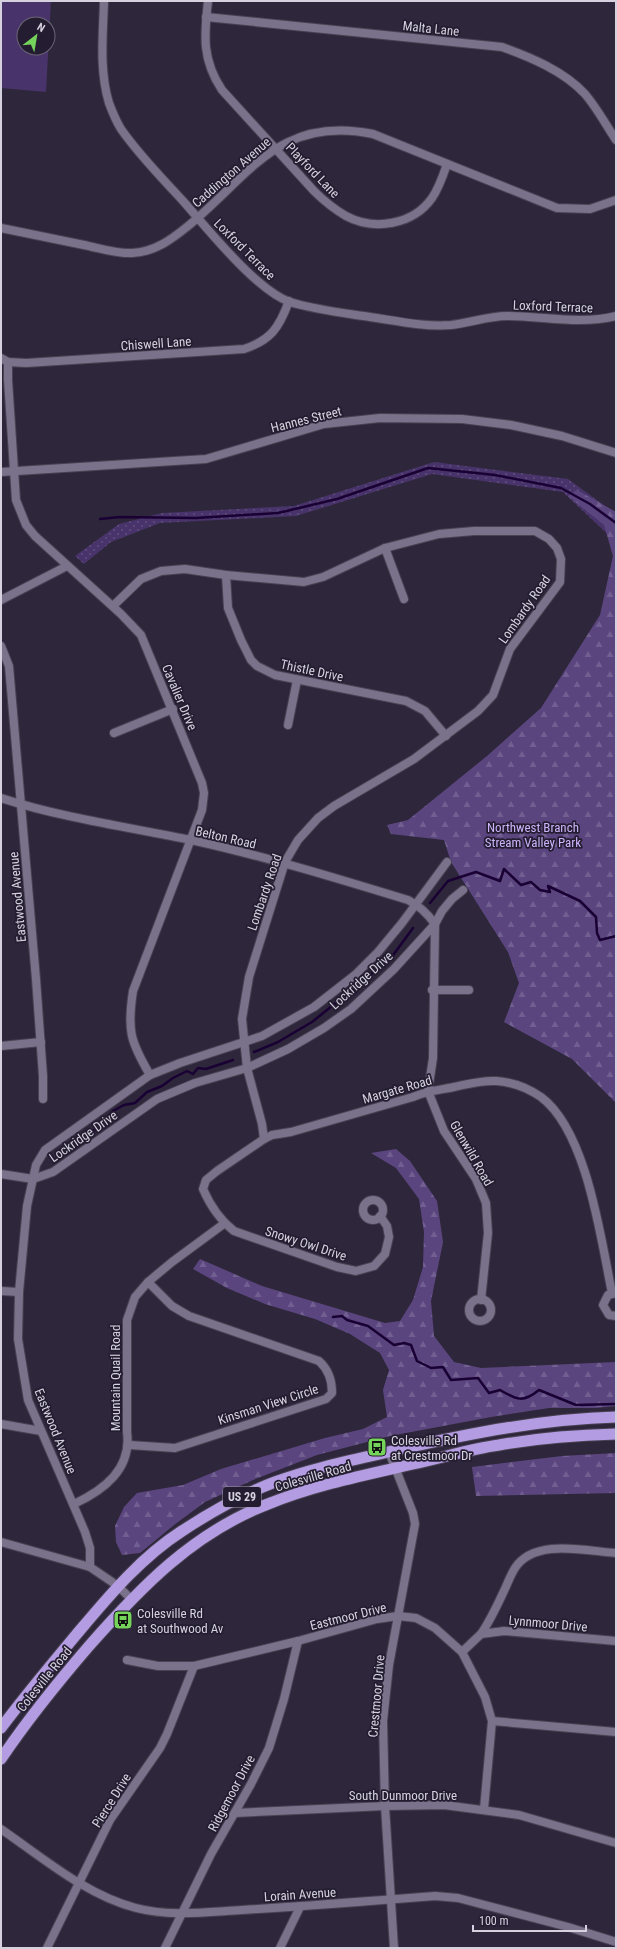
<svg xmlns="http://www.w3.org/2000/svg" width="617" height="1949" viewBox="0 0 617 1949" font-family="'Roboto Condensed',sans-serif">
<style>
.green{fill:url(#green-dots)}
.forest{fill:url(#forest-firs)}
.pitch{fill:#48336a;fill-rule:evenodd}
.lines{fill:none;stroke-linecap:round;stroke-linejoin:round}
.stream{stroke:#1a0134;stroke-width:2.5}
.minor-casing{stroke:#484253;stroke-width:10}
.trunk-casing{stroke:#484253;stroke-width:13}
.minor{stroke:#7a728a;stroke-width:8}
.trunk{stroke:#b49ce3;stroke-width:11}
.labels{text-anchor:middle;stroke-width:3.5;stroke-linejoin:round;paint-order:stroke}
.shield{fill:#241d31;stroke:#a09baa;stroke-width:1}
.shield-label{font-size:12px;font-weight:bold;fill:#d5d1de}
.street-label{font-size:13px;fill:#d5d1de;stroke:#241d31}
.park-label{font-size:13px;fill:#ccb4fa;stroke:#241d31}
.poi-label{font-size:13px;fill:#d5d1de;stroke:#241d31;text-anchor:start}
</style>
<defs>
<pattern id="green-dots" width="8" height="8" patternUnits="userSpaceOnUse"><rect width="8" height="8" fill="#48336a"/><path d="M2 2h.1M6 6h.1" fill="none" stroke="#62507f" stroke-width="1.8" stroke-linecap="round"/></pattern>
<pattern id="forest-firs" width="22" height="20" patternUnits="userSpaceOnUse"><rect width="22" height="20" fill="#5b457f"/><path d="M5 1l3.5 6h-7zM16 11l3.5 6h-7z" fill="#725f91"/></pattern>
</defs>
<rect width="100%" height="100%" fill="#2e273b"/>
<path class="green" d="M434,462L568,479L616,514V542L563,492L432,474L296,516L160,523L111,542L84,564L75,556L119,524L162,513L294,506Z"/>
<g class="forest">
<path d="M577,490L616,512V1103L572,1059L504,1022L519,983L508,952L451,862L444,840L391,834L387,825L408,820L487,756L541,708L600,615L613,556L604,525L568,496Z"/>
<path d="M396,1149L410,1161L437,1201L443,1242L431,1301L434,1336L454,1362L481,1368L616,1362V1406L596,1408H549L491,1417L390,1436L317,1455L253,1480L205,1502L174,1525L140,1553L122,1555L116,1542L115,1526L124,1507L137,1493L183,1485L221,1469L325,1438L363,1429L387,1417L383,1390L389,1370L380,1353L350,1334L315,1319L265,1304L227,1288L193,1269L200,1259L262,1286L385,1323L400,1321L413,1300L423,1267L424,1232L419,1199L396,1168L371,1153Z"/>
<path d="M616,1453V1493L476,1496L472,1467L562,1456Z"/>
</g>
<path class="pitch" d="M1,1H51L46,92L1,88ZM24,24H48V48H24Z"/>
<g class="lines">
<g class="stream">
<path d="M100,519L120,517L196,518L278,513L337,499L428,468L495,475L561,488L590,504L616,523"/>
<path d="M430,903L448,881L476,872L500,881L504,869L521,885L531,882L540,890L550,892L548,886L580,901L596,917L597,933L600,940L616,936"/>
<path d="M254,1052L278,1042L312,1022L332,1006L348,994L356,992L360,987L356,980L368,977L379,967L391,958L413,928"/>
<path d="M66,1147L77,1144L102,1124L113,1111L124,1105L135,1103L147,1092L162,1086L173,1078L187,1071L193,1074L198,1068L206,1069L233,1060"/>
<path d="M333,1317L342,1316L347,1320L368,1326L394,1345L404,1343L411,1345L417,1361L431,1368L443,1367L451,1380L478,1378L489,1393L500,1390C517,1400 523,1403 539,1390L576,1405L616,1404"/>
</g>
<defs>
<g id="minor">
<path d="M104,1C103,35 99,70 109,103C112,111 116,121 121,129C139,155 162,178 183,201C208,229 256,290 290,302C316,310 344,313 370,317C397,321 424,327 451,325C470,323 488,316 507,316C543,316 580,325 616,316"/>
<path d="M208,1C204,36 202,60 222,90L314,191C324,201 334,209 346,216C374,231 413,225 432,198C439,188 443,176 447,164"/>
<path d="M206,17L502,47C530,57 564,71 585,94C597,108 606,125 616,140"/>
<path d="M1,228C29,234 56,239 84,245C99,248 116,254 132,253C155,252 172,239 188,226C251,174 280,115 373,134L557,208L590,209L616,200"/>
<path d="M1,358L8,362L26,363L244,349C271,340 279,328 289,301"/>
<path d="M8,362V380L16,500L26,525L35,536L121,614L141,635L202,783L204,793L202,810L133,991C127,1030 130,1041 150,1075"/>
<path d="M1,472L206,459L324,424L380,418L462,419L511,425L562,436L616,453"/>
<path d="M385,548L404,599"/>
<path d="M226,575L228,608L241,640L251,660L257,666L275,675L406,701L425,711L446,736"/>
<path d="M1,600L67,566"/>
<path d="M113,606L141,579L161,571L185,569L226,575L304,582L323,577L385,548L439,534L474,531H535L549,539L557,548L561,559L560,582L510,649L493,695L478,711L414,759L334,806L318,818L298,840L285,862L249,977L242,1019L247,1068L262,1124L264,1139"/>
<path d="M1,646L9,666L36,979L43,1076V1099"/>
<path d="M288,725L297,680"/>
<path d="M114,733L173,709"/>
<path d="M1,798C63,818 127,827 191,840C264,856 336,878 408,900C420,906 427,913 435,924"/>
<path d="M435,924L433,1058L428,1091L444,1131L476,1179L486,1203L488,1233L481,1300"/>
<path d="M432,990H469"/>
<path d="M1,1046L41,1042"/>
<path d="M1,1174L33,1179L53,1172L157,1099L195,1083L247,1068L288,1049L324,1028L351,1009L394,969L435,924L442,911L452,899L463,890"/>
<circle cx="373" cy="1210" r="10"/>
<path d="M380,1216L387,1226L389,1237L385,1254L374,1266L356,1271L337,1267L234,1231C220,1220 210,1205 203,1189L206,1180L217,1171L264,1139L272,1135L291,1132L413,1097C427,1091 440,1090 454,1087C468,1084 482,1080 496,1081C512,1082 528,1088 541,1097C587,1131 601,1240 612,1293"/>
<path d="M1,1291L19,1292"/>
<path d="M616,1293L608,1295L603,1305L609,1315L616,1316"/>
<circle cx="480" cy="1310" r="11"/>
<path d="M1,1424L41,1431"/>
<path d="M129,1445L175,1448L326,1399L332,1393C332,1380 329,1370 319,1361L189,1316L172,1306L148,1282"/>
<path d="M389,1452L413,1513L415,1524L389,1665L383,1721L385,1806L394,1948"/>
<path d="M74,1504C104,1490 132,1469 127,1432V1320L135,1297L148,1282L172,1262L225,1223"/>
<path d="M1,1542L90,1567L118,1586L131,1599"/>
<path d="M90,1567V1548L85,1532L28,1400L18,1339L19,1292L27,1206L36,1165L45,1150L150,1075L180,1063L262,1036L314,1007L355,975L378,952L402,923L447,862"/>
<path d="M481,1634C490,1621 496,1608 503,1593C507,1585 510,1576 515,1568C535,1538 585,1551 616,1553"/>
<path d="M462,1652L481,1634L504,1631L616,1641"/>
<path d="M127,1660L158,1666H194L298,1641L377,1619L398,1616L416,1618L435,1628L462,1652L485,1697L492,1721L484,1809"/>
<path d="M492,1721L616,1732"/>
<path d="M235,1813L385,1806L444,1805L519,1815L616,1843"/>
<path d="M1,1829C43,1858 86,1895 136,1908C171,1917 207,1912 242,1910C307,1906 371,1901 435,1896L458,1898L568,1927L616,1942"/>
<path d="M47,1948L110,1820L160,1748L167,1734L194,1666"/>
<path d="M165,1948L211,1854L251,1784L269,1748L284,1699L298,1641"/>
<path d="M280,1948L300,1907"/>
</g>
<g id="trunk">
<path d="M1,1728C25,1696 51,1665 76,1635C108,1597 140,1558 182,1531C211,1512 243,1494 275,1482C316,1467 359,1459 401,1449C472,1433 543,1419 616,1417"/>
<path d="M1,1759C28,1719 58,1682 89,1646C141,1587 193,1533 268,1504C315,1485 365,1475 413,1464C442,1458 470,1449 499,1445C538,1438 577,1435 616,1434"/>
</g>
</defs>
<use href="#minor" class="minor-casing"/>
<use href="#trunk" class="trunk-casing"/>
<use href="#minor" class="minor"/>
<use href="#trunk" class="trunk"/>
</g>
<defs>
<symbol id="bus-square" viewBox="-11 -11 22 22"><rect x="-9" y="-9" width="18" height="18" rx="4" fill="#75d25b" stroke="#241d31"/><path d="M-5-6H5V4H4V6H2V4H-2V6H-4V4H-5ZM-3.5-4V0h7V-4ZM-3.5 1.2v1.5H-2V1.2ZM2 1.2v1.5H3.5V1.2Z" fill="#111"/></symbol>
</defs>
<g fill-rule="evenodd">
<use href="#bus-square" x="366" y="1436" width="22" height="22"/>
<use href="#bus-square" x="112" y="1609" width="22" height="22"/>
</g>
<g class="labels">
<rect class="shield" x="223" y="1487" width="38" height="20" rx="3"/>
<g class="shield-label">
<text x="242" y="1501">US 29</text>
</g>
<g class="street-label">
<text transform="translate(431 28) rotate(6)" y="5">Malta Lane</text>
<text transform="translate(313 170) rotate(46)" y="5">Playford Lane</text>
<text transform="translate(231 172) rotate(-41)" y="5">Caddington Avenue</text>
<text transform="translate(245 249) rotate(45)" y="5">Loxford Terrace</text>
<text transform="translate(553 306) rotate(2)" y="5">Loxford Terrace</text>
<text transform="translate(156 343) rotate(-4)" y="5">Chiswell Lane</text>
<text transform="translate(306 419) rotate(-14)" y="5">Hannes Street</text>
<text transform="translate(524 609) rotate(-55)" y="5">Lombardy Road</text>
<text transform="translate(312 670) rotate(12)" y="5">Thistle Drive</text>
<text transform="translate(180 697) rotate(67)" y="5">Cavalier Drive</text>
<text transform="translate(226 837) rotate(13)" y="5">Belton Road</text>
<text transform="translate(264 892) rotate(-71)" y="5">Lombardy Road</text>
<text transform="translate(17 897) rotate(-95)" y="5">Eastwood Avenue</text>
<text transform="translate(361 980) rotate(-42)" y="5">Lockridge Drive</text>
<text transform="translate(397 1089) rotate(-16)" y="5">Margate Road</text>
<text transform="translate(83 1136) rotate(-35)" y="5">Lockridge Drive</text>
<text transform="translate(472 1153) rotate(60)" y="5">Glenwild Road</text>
<text transform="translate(306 1243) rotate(18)" y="5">Snowy Owl Drive</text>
<text transform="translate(115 1378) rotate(-90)" y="5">Mountain Quail Road</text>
<text transform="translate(268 1404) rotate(-18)" y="5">Kinsman View Circle</text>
<text transform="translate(56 1431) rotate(68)" y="5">Eastwood Avenue</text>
<text transform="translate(313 1476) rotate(-16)" y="5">Colesville Road</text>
<text transform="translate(348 1616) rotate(-14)" y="5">Eastmoor Drive</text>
<text transform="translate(548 1623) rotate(5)" y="5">Lynnmoor Drive</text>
<text transform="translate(44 1679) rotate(-51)" y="5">Colesville Road</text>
<text transform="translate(376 1696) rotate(-85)" y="5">Crestmoor Drive</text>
<text transform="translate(231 1793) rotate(-62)" y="5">Ridgemoor Drive</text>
<text x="403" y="1800">South Dunmoor Drive</text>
<text transform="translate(111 1800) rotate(-58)" y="5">Pierce Drive</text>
<text transform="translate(300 1894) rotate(-4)" y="5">Lorain Avenue</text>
</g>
<g class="park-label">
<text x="533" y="832">Northwest Branch<tspan x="533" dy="15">Stream Valley Park</tspan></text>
</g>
<g class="poi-label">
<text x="391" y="1445">Colesville Rd<tspan x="391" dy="15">at Crestmoor Dr</tspan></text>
<text x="137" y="1618">Colesville Rd<tspan x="137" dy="15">at Southwood Av</tspan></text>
</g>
</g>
<rect width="617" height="1949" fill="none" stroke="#d5d1de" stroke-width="4"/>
<g transform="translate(36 36) rotate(31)"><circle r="19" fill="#241d31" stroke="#6b6576"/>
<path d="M0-3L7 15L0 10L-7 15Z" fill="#75d25b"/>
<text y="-6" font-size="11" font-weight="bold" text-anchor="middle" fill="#d5d1de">N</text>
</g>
<path d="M473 1925v6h113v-6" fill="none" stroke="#d5d1de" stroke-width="2"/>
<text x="479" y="1925" font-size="12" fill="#d5d1de" stroke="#241d31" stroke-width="3" paint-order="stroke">100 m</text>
</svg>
